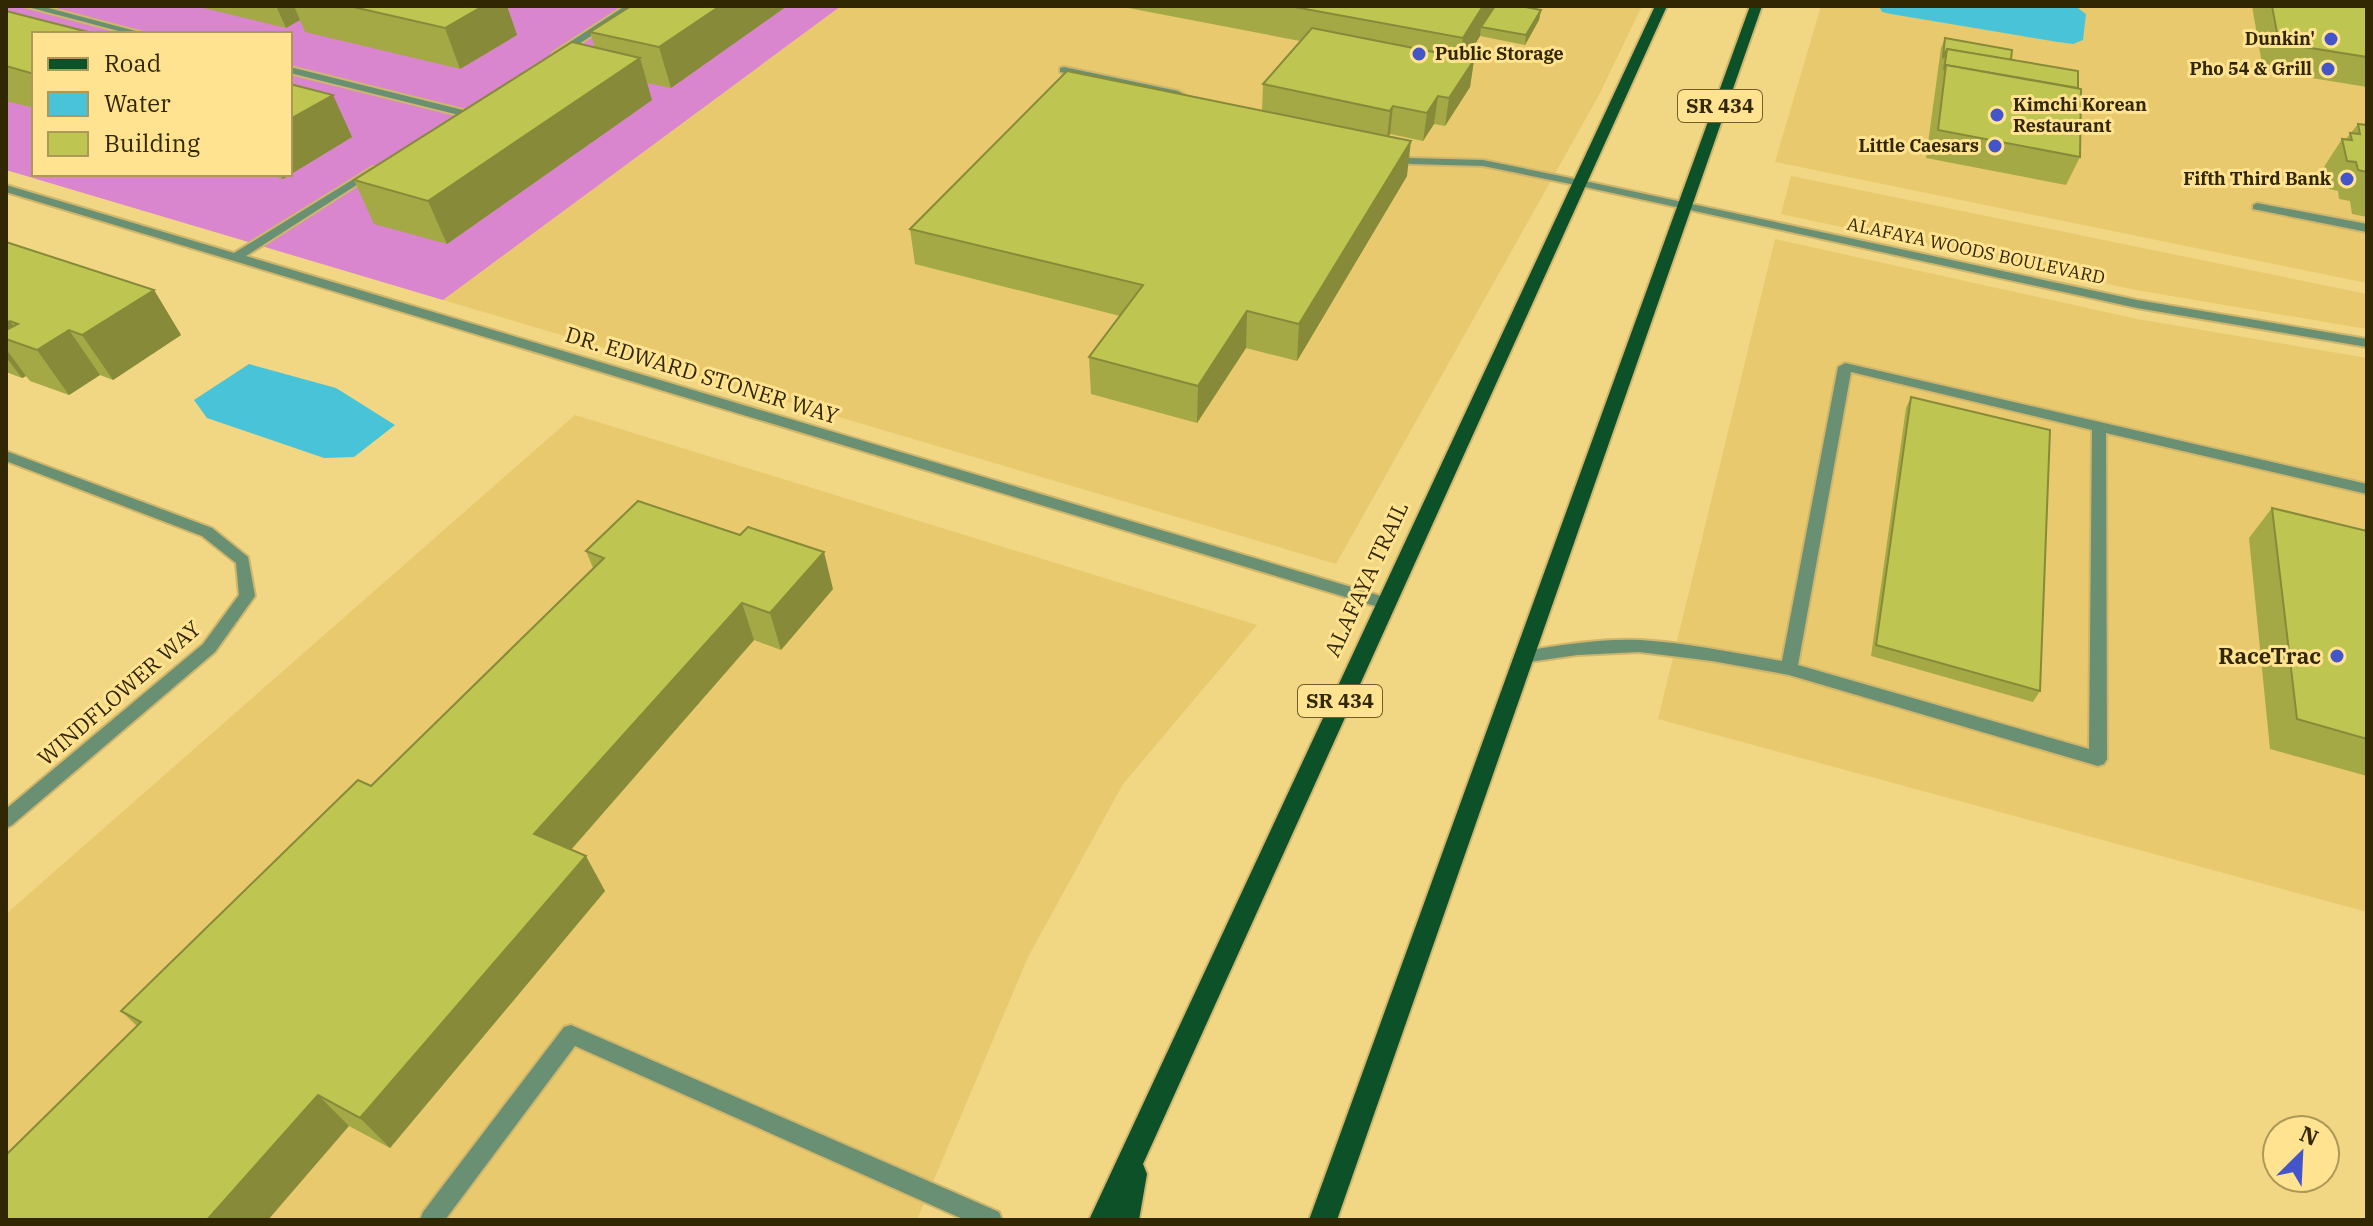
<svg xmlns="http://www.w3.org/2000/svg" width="2373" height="1226" viewBox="0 0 2373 1226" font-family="'IBM Plex Serif',serif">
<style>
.built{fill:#e8c96d}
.forest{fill:#da86cf;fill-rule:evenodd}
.water{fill:#48c3d8}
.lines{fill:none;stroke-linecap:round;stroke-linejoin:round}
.service-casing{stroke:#cfb66c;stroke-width:4}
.minor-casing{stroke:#cfb66c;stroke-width:4}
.tertiary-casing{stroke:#cfb66c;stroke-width:4}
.primary-casing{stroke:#cfb66c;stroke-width:4}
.service{fill:#699073;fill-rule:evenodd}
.minor{fill:#699073;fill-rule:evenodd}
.tertiary{fill:#699073;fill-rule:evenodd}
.primary{fill:#0c5128;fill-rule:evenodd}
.wall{fill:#a4a946}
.shaded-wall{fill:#868a39}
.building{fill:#bfc551;stroke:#868a39;stroke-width:2}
.poi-dot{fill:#4455ca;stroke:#ffe390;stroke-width:3}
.labels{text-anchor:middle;stroke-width:6;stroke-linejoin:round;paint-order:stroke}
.far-poi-label{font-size:18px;font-weight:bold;fill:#322703;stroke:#ffe390;text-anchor:end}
.far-street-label{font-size:18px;fill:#322703;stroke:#ffe390}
.shield{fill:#ffe390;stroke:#705f2d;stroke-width:2}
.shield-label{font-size:20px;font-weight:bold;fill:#322703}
.street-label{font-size:22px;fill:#322703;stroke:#ffe390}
.poi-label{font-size:22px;font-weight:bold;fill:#322703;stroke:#ffe390;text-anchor:end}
</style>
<rect width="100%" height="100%" fill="#f1d683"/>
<g class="built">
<path d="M841,6H1642L1599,95L1336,564L443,300Z"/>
<path d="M1821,6H2367V283L1775,162Z"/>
<path d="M1791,176L2367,294V329L2136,290L1781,214Z"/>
<path d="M1775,239L2137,319L2367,358V912L1658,719Z"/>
<path d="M575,415L1257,625L1123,784L1028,957L917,1220H6V914Z"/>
</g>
<path class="forest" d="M6,6H841L443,300L6,170ZM34,34H290V174H34Z"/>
<g class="water">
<path d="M1879,6H2075L2086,14L2083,40L2073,44L2058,42L1891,14L1882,12Z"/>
<path d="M249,364L336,388L395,425L354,457L324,458L207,418L194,400Z"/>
</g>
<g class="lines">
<defs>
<g id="service">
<path d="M1064,67L1178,91L1199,103L1194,106L1171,95L1060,72V68Z"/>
<path d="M1388,153L1411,158L1483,160L1580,180L1586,183L1580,186L1483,166L1411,164L1384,158V154Z"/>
<path d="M2257,203L2367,224V232L2253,209V205Z"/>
<path d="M1845,363L2367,484V494L2106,433L2107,759L2104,764L2098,766L1789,675L1712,661L1639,652L1577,655L1523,663L1517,661L1515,657L1517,653L1523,651C1561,645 1602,638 1641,640C1688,643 1735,653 1782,661L1838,367ZM1851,372L2092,430L2089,749L1798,665Z"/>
<path d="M571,1025L999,1212L1002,1220H965L575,1046L445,1220H420L423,1212L564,1027Z"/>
</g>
<g id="minor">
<path d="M24,6H41L147,34H130Z"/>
<path d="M625,6H637L562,55L553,53Z"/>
<path d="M290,67L467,111L468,113L463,116L290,73Z"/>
<path d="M373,167L379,170L377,172L246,256L1391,599L1393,603L1385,609L6,192V185L234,253Z"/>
<path d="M6,451L212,528L248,557L255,596L215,652L12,825L6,828V809L203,644L239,595L236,563L202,536L6,461Z"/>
</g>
<path id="tertiary" d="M1580,180L2137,300L2367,339V347L2137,308L1576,185L1574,183Z"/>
<g id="primary">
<path d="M1655,6H1667L1143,1164L1147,1174L1139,1220H1089Z"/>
<path d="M1750,6H1762L1337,1220H1309Z"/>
</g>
</defs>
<use href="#service" class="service-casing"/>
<use href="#minor" class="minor-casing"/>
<use href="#tertiary" class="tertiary-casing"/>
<use href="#primary" class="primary-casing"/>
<use href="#service" class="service"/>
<use href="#minor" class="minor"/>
<use href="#tertiary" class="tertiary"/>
<use href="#primary" class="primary"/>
</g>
<g class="wall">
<path d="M195,6H507L517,35L460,69L305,32L300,20L286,28Z"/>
<path d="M787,6L671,88L647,83L652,100L447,244L374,224L354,180L595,48L590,32Z"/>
<path d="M1118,6H1520L1541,10L1539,20L1525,45L1480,36L1466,58L1474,60L1470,87L1445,126L1434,124L1423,141L1390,134L1388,137L1407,176L1297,361L1246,348L1197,423L1091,394L1089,357L1120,316L915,264L910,229L1262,111L1263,84L1300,41Z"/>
<path d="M2252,6H2367V87L2263,70Z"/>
<path d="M6,11L34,34V108L6,101Z"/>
<path d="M1945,38L2011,60L2078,88L2080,157L2066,185L1926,158L1941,48Z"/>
<path d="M333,95L352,137L283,179L266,174H290Z"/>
<path d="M2358,124L2367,125V217L2352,214L2350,201L2339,199L2338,191L2329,189L2324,167L2342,139H2346Z"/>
<path d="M6,242L154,290L181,335L113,380L100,375L69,395L30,381L26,376L22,378L6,372Z"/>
<path d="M1911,397L2040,691L2033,702L1871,656L1906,408Z"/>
<path d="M2272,508L2367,531V776L2270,749L2249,538Z"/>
<path d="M586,551L833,589L781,650L754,640L571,850L605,891L390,1148L349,1126L137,1026L121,1011L371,786L593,568Z"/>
</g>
<g class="shaded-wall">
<path d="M276,6H294L300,20L286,28Z"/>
<path d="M483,6H507L517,35L460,69L445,28Z"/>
<path d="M720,6H787L671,88L659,47Z"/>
<path d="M1483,6H1498L1481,27L1480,36L1458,72L1463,38Z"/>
<path d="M1541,10L1539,20L1525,45L1526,35Z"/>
<path d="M640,58L652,100L447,244L428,201Z"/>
<path d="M1474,60L1470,87L1445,126L1449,98Z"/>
<path d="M333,95L352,137L283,179L280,174H290V119Z"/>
<path d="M1438,96L1434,124L1423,141L1427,113Z"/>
<path d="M1393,106L1390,134L1387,139L1390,111Z"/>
<path d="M1411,141L1407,176L1297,361L1299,324Z"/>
<path d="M154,290L181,335L113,380L82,335Z"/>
<path d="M1247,311L1246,348L1197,423L1198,386Z"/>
<path d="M10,321L29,348L6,339V323Z"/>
<path d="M69,330L100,375L69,395L37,350Z"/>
<path d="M6,349L26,376L22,378L6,357Z"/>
<path d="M824,552L833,589L781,650L770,613Z"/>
<path d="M742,603L754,640L554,869L534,834Z"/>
<path d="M586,856L605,891L390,1148L360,1118Z"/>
<path d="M318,1095L349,1126L268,1220H207Z"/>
</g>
<g class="building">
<path d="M349,6H483L445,28Z"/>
<path d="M631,6H720L659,47L590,32Z"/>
<path d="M1289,6H1483L1463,38Z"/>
<path d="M1495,6H1520L1541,10L1526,35L1481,27Z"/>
<path d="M2272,6H2367V57L2279,43Z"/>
<path d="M6,11L96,34H34V74L6,66Z"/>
<path d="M1312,28L1474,60L1449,98L1438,96L1427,113L1393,106L1390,111L1263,84Z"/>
<path d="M1945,38L2012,50L2011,60L1947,49L1943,58Z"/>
<path d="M572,42L640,58L428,201L354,180Z"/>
<path d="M1947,49L2078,71V88L1946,65L1944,70Z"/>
<path d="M1946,65L2081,89L2080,157L1938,130Z"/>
<path d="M1067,71L1411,141L1299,324L1247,311L1198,386L1089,357L1143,285L910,229Z"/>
<path d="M290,84L333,95L290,119Z"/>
<path d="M2358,124L2367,125V172L2358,170L2356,162L2347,161L2342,139L2352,140L2350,133L2360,134Z"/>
<path d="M6,242L154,290L82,335L69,330L37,350L6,339V330L18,324L10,321L6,323Z"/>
<path d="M1911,397L2050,430L2040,691L1876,645Z"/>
<path d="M638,501L740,535L748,527L824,552L770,613L742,603L534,834L586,856L360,1118L318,1095L207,1220H6V1155L141,1022L121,1011L358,780L371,786L604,558L586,551Z"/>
<path d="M2272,508L2367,531V739L2297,719Z"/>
</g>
<g class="poi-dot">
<circle cx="2331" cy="39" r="8"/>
<circle cx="1419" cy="54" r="8"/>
<circle cx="2328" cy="69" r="8"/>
<circle cx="1997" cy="115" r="8"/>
<circle cx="1995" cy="146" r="8"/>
<circle cx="2347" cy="179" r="8"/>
<circle cx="2337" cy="656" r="8"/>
</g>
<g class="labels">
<g class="far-poi-label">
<text x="2315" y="45">Dunkin'</text>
<text x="1435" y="60" text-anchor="start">Public Storage</text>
<text x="2312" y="75">Pho 54 &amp; Grill</text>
<text x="2013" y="111" text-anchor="start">Kimchi Korean<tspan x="2013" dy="21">Restaurant</tspan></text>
<text x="1979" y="152">Little Caesars</text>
<text x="2331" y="185">Fifth Third Bank</text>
</g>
<g class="far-street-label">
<text transform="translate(1976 251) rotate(12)" y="6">ALAFAYA WOODS BOULEVARD</text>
</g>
<g class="shield">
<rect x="1678" y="90" width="84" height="32" rx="6"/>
<rect x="1298" y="685" width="84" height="32" rx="6"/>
</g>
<g class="shield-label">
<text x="1720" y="113">SR 434</text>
<text x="1340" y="708">SR 434</text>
</g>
<g class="street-label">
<text transform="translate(702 375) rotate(17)" y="8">DR. EDWARD STONER WAY</text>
<text transform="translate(1366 579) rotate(-65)" y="8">ALAFAYA TRAIL</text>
<text transform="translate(119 693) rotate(-41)" y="8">WINDFLOWER WAY</text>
</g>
<g class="poi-label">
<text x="2321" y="664">RaceTrac</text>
</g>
</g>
<rect width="2373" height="1226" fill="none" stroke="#322703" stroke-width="16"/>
<rect x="32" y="32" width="260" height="144" fill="#ffe390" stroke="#ad9858" stroke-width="2"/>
<rect x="48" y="58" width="40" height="12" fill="#0c5128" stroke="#ad9858" stroke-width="2"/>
<text x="104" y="72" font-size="24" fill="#322703">Road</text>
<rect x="48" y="92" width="40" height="24" fill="#48c3d8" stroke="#ad9858" stroke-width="2"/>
<text x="104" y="112" font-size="24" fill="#322703">Water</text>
<rect x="48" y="132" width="40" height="24" fill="#bfc551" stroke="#ad9858" stroke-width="2"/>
<text x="104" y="152" font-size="24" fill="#322703">Building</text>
<g transform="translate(2301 1154) rotate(24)"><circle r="38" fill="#ffe390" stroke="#ad9858" stroke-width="2"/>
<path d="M0-6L14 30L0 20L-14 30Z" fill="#4455ca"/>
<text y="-12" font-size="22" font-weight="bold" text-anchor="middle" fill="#322703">N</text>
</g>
</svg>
